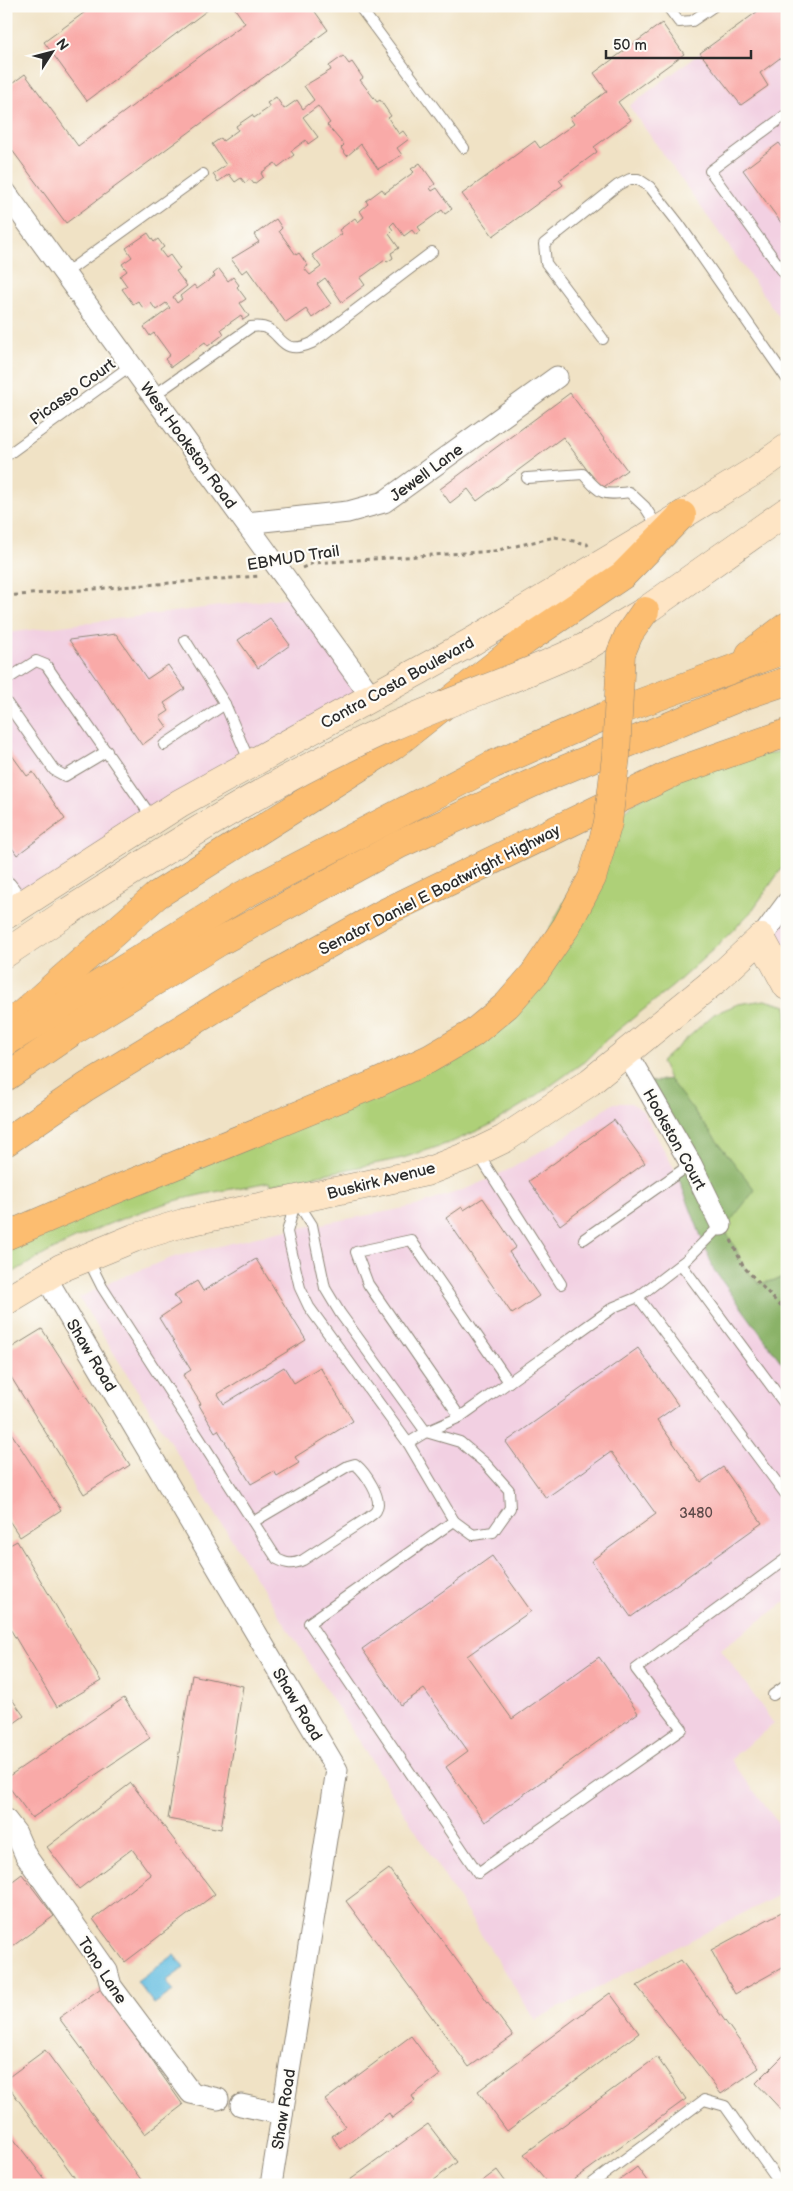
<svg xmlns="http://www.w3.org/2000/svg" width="793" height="2191" viewBox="0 0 793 2191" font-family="'Balsamiq Sans',sans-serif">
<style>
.built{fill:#f2d0e2}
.green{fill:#aed078;stroke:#6c7e52}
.forest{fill:#8ab268;stroke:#5a6e4a}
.water{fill:#64bee1;stroke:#487486}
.building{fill:#f9aaa8}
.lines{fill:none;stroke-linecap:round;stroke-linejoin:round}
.service-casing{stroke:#8e8678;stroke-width:12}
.minor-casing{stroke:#8e8678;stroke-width:23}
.secondary-casing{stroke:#8e8678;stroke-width:29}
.motorway-casing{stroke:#8e8678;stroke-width:29}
.path{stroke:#8e8678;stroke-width:3;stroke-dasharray:4 4;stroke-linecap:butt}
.service{stroke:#fff;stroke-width:10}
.minor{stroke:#fff;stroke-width:21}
.secondary{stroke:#fee5c5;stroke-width:28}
.motorway{stroke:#fcbd6f;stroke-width:28}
.secondary-bridge-casing{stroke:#8e8678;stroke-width:29;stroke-linecap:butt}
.motorway-bridge-casing{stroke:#8e8678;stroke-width:29;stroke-linecap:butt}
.secondary-bridge{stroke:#fee5c5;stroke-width:28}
.motorway-bridge{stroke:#fcbd6f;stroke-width:28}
.labels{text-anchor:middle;stroke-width:4.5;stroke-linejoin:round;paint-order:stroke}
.number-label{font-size:14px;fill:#5e4b4a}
.street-label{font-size:16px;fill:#2b2b2b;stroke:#fdfcf7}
</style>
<rect width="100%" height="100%" fill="#fdfcf7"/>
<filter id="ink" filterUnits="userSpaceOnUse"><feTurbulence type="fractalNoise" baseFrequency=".02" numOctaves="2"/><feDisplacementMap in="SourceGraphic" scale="10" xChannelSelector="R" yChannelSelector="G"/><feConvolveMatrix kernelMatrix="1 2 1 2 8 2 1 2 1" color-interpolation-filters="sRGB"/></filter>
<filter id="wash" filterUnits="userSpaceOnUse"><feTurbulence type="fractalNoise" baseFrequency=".0096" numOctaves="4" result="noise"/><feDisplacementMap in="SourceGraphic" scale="20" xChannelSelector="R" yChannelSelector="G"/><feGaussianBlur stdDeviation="1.12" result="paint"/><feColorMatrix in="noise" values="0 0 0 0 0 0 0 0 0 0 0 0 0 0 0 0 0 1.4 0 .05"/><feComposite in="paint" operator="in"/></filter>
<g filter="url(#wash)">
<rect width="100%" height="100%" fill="#f0e2c5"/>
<g class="built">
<path d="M763,6H787V328L629,106Z"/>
<path d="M299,596L371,696L6,915V633Z"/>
<path d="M787,903V952L761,938Z"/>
<path d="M614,1103H631L643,1111L677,1174L714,1270L787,1370V1601L721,1649L774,1724L730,1759L787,1835V1891L535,2020L79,1298L115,1280L174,1257L273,1233L416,1206L471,1187L512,1168L568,1135Z"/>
</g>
<g class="green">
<path d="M787,750V861L751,912L718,945L673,986L607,1039L585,1061L532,1099L488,1126L452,1142L403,1158L270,1185L269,1182C240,1188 210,1192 182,1199C123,1215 57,1244 6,1277V1236L375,1084L507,1005L608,823L675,772Z"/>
<path d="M765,1000L787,1006V1277L759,1284L743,1266L736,1249L724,1229L669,1079L661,1062L714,1014L738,1004Z"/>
</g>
<path class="forest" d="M669,1079L755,1190L724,1229L736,1249L743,1266L759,1284L787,1277V1370L714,1270L677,1174L691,1164L644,1083Z"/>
<path class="water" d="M174,1955L184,1968L166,1981L173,1991L154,2004L137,1982Z"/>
<g id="blocks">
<g class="building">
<path d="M80,6H207L209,9L87,101L44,42L85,12Z"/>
<path d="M233,6H311L328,30L66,223L6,142V88L25,74L78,146L245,23Z"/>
<path d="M765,6H787V66L780,58L760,73L768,86L741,105L700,53Z"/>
<path d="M662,23L684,54L618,102L631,120L594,147L597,152L559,180L563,185L493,236L462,194L535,141L540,148L574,124L570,118L607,91L594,73Z"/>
<path d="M343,56L349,64L352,62L363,78L360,80L377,102L380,100L391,116L388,118L399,134L403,131L409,139L397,148L402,155L378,169L361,144L347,156L341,148L344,145L327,125L330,123L318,106L303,117L318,137L308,144L306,140L291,151L294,155L278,167L275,163L261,173L263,177L254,184L250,179L245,183L241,178L235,182L229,174L218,182L213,174L226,165L212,144L221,138L223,141L238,130L236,126L252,115L254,118L270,107L267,103L276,97L284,109L297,100L303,109L314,100L304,86L331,70L329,66Z"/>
<path d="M779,143L787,153V231L743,170Z"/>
<path d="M420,163L435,184L430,188L432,191L437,188L452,209L445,214L442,210L418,227L421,231L416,235L412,230L404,236L394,222L390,226L393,230L389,234L399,248L391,253L393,258L387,262L385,260L360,278L365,285L342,302L325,278L317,284L331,304L312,318L306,309L286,323L247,269L242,273L231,259L259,242L254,235L276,219L282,228L279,231L296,255L299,253L308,266L304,268L310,275L321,267L312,255L342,234L339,230L355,218L358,222L364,217L360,211L368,204L366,201L382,189L385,193L414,172L411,169Z"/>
<path d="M148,233L154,242L158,239L164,247L160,250L166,258L170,255L180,269L176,271L187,286L173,297L177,303L182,299L180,296L194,285L197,289L215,276L213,274L219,269L228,281L233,277L239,285L237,287L246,299L240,303L249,316L243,320L241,315L221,329L224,334L208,346L205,342L171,367L165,359L170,355L154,333L150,336L144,327L170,308L166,303L156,310L151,303L143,308L138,301L133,304L122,289L127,286L120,276L127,271L122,264L132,257L126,248Z"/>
<path d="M570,393L627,470L601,489L563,437L477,501L468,489L450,503L440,489Z"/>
<path d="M270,618L290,645L258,668L238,640Z"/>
<path d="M116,634L147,679L168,665L185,689L164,703L169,711L160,717L167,727L142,745L69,640Z"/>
<path d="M6,747L27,776L33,772L65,819L17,855L6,839Z"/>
<path d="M614,1120L645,1163L560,1225L529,1181Z"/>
<path d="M483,1198L516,1247L509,1252L539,1296L512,1314L446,1218L462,1207L464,1210Z"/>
<path d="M256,1259L306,1340L218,1394L224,1404L284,1367L294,1383L320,1367L353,1421L295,1457L299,1463L277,1476L274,1471L251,1484L218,1430L215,1432L199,1405L201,1404L183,1375L191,1370L159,1318L180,1304L174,1295L197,1281L203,1291Z"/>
<path d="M42,1329L130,1465L84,1494L6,1369V1351Z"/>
<path d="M638,1348L678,1405L657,1420L701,1482L723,1467L762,1523L631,1617L591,1561L656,1514L611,1452L546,1498L506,1442Z"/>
<path d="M6,1425L61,1510L20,1537L6,1516Z"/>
<path d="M17,1541L101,1681L57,1707L6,1622V1547Z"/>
<path d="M492,1556L531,1611L467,1656L512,1719L599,1657L638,1713L485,1822L446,1767L468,1751L424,1689L401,1705L362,1649Z"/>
<path d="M192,1675L243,1686L221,1829L168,1819Z"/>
<path d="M6,1691L24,1716L6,1729Z"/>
<path d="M124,1698L150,1738L32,1818L6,1783V1778Z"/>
<path d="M131,1783L215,1894L125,1962L93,1919L151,1875L132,1849L79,1889L47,1847Z"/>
<path d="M389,1869L513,2036L469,2067L346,1901Z"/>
<path d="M22,1874L54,1916L6,1951V1886Z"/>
<path d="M787,1909V1965L735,1994L711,1950Z"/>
<path d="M681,1960L759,2068L721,2094L637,1986Z"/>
<path d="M101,1988L183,2105L145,2134L59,2018Z"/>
<path d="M610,1993L639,2033L507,2131L478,2091Z"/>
<path d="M411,2036L440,2075L412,2096L415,2101L392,2118L389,2113L341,2149L332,2136L345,2126L325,2100Z"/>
<path d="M45,2050L145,2185H80L6,2083V2079Z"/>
<path d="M787,2052V2116L756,2083Z"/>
<path d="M657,2057L686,2099L567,2185H550L524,2154Z"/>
<path d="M428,2124L457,2162L428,2185H343Z"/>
<path d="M6,2129L49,2185H6Z"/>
<path d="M637,2167L650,2185H613Z"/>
<path d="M497,2170L508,2185H477Z"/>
</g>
</g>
</g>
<g filter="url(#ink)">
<use href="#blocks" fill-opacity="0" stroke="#8e8678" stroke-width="1"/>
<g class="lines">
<defs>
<g id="service">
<path d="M359,6L464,148"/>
<path d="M667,6L679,22L692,21L714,6"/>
<path d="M787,114L710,171L787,277"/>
<path d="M64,274L203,174"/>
<path d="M603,339L546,263L544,244L618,185L630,179H638L650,187L679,224L787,379"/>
<path d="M153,396L251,327C284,321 274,360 312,343L432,252"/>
<path d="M6,456L130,366"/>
<path d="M527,478L583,474C601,494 601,496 629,492L645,507L659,529"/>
<path d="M185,640L225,704L250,763"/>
<path d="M6,680L36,661L46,665L153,819"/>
<path d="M6,702L54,770L65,776L107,751"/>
<path d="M164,745L225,704"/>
<path d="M477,1152L561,1284"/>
<path d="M296,1200L312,1225L325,1288L340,1313L426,1432L460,1442L485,1463L509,1490L510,1508L493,1532L473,1535L454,1521L408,1443L309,1307L300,1288L287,1232Z"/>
<path d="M584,1239L691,1164"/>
<path d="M88,1259L102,1287L277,1559C287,1564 292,1565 303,1560L369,1517C371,1515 374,1514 376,1511C384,1499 365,1472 355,1464L348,1466L253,1522"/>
<path d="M681,1264L787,1407"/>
<path d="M638,1297L686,1260L721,1225"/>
<path d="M460,1417L368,1284L356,1252L411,1240L509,1382"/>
<path d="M408,1443L426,1432L460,1417L614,1307L638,1297L787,1496"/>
<path d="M454,1521L309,1623L478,1873L682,1729L636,1669L787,1558"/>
<path d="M773,1695L787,1685"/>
<path d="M590,2185L704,2100L725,2106L781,2185"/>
</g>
<g id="minor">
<path d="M6,193L371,696"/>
<path d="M246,523L348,512L384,502L557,377"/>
<path d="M6,887L20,905"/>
<path d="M761,938L787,903"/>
<path d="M627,1054L691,1164L721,1225"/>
<path d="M45,1276L337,1770L271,2185"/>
<path d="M6,1820L16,1833L26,1856L107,1971L111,1986L191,2093L218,2099"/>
<path d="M241,2105L282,2114"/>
</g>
<g id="secondary">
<path d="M587,646L645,611L787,511"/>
<path d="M6,915L180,803L473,641L660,529L756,470L787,448"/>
<path d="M761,938L787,986"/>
<path d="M6,953L66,913"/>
<path d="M6,1301L61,1268L134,1238L183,1223L426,1172L477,1152L504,1139L590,1082L718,978L761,938"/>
</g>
<g id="motorway">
<path d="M750,654L787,626"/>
<path d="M12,1023L157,895L393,746L525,641L623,575L682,515"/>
<path d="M6,1042L243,895L492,765L605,716L787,649"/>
<path d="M6,1077L72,1032L219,942L400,844L539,780L737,698L787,681"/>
<path d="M6,1142L86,1087L242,992L386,912L675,772L787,733"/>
<path d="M6,1236L90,1200L375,1084L429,1059L472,1034L507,1005L534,974L566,927"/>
</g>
</defs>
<use href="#service" class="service-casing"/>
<use href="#minor" class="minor-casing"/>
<use href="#secondary" class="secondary-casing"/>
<use href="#motorway" class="motorway-casing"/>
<g class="path">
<path d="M302,568L313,563L494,551L555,537L587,544L588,546"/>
<path d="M6,596L259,576"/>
<path d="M731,1240L743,1266L787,1313"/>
</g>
<use href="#service" class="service"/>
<use href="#minor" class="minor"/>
<use href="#secondary" class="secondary"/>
<use href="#motorway" class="motorway"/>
<defs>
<path id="secondary-bridge" d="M66,913C171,846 277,778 391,727C456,698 523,677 587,646"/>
<path id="motorway-bridge" d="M566,927L592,878L608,823L616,756L621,653L629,634L645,611"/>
</defs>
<use href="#secondary-bridge" class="secondary-bridge-casing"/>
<use href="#motorway-bridge" class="motorway-bridge-casing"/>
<use href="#secondary-bridge" class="secondary-bridge"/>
<use href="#motorway-bridge" class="motorway-bridge"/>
</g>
</g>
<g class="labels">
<g class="number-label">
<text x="696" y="1518">3480</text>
</g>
<g class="street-label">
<text transform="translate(72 391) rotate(-36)" y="6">Picasso Court</text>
<text transform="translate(189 445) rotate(54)" y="6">West Hookston Road</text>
<text transform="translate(426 472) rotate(-36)" y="6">Jewell Lane</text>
<text transform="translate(293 557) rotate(-9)" y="6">EBMUD Trail</text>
<text transform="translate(397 682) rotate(-29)" y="6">Contra Costa Boulevard</text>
<text transform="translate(439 889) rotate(-27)" y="6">Senator Daniel E Boatwright Highway</text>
<text transform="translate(675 1139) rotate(61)" y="6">Hookston Court</text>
<text transform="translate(381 1180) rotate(-14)" y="6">Buskirk Avenue</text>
<text transform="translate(92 1355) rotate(59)" y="6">Shaw Road</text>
<text transform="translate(298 1704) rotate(59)" y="6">Shaw Road</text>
<text transform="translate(103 1970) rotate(57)" y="6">Tono Lane</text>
<text transform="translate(283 2109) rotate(-81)" y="6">Shaw Road</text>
</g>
</g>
<rect width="793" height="2191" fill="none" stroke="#fdfcf7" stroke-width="25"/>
<g transform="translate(52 52) rotate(54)" stroke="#fdfcf7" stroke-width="4" paint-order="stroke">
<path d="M0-4L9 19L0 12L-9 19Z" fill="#2b2b2b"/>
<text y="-8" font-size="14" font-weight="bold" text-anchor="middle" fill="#2b2b2b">N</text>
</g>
<path d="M606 50v8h145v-8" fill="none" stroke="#2b2b2b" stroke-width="2.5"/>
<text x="613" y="50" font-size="15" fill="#2b2b2b" stroke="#fdfcf7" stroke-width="4" paint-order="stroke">50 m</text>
</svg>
